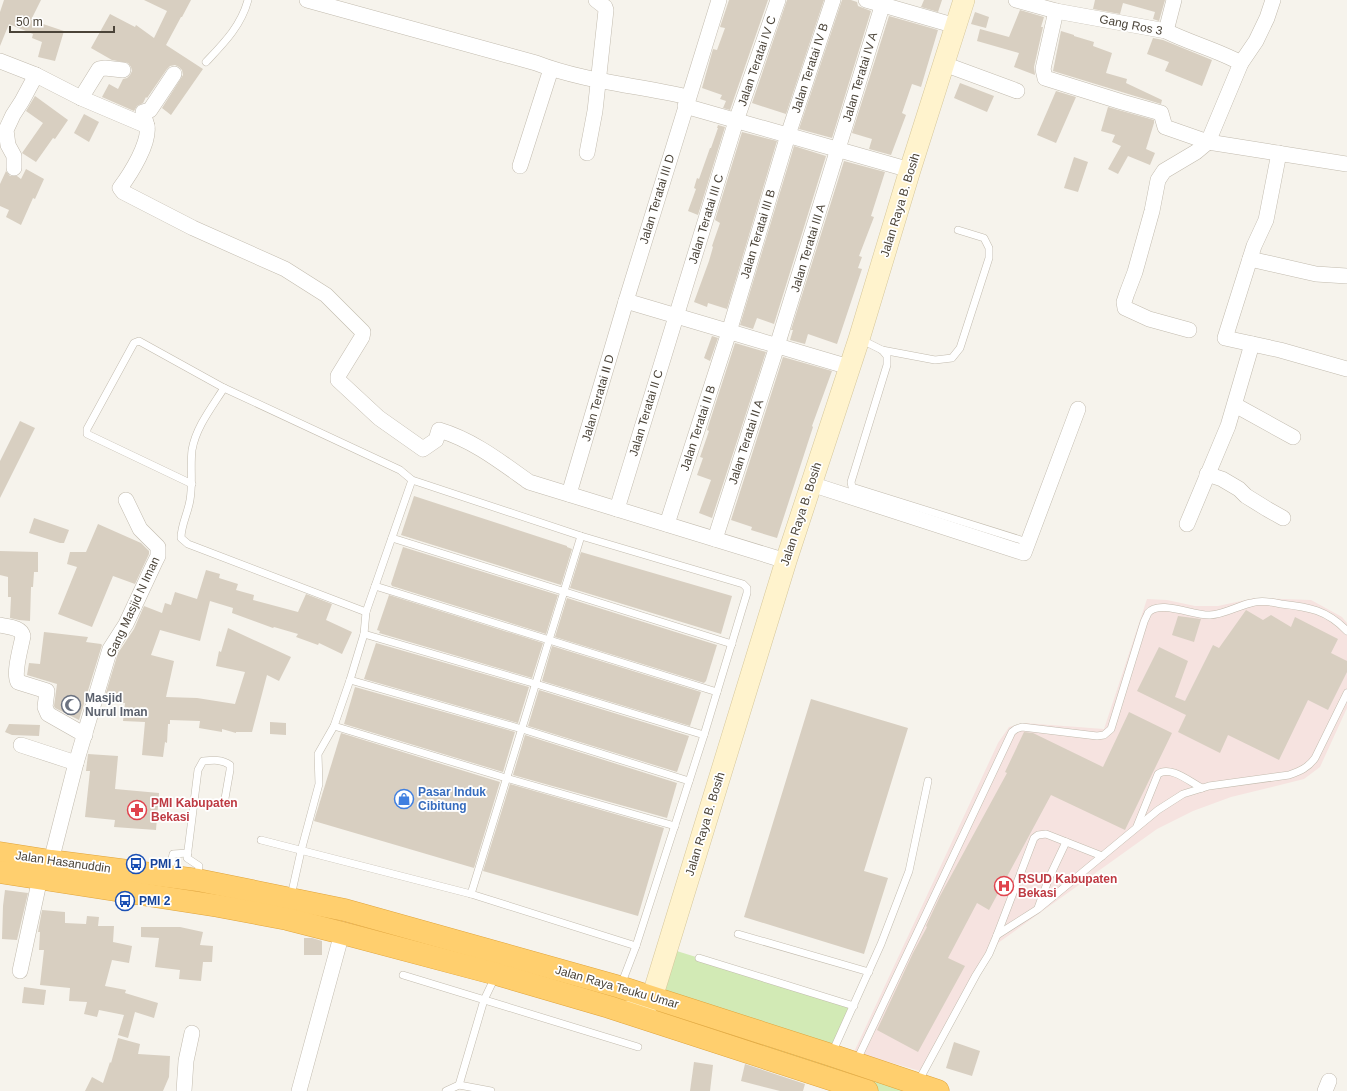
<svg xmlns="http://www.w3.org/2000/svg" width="1347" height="1091" viewBox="0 0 1347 1091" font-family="Helvetica,sans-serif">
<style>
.medical{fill:#f6e3e0}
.green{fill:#d2eab5}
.building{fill:#d8cfc1}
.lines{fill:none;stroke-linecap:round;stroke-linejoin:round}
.lane-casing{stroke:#c2bbae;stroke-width:8}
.street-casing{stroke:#c2bbae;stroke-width:16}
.secondary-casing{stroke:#d6c79b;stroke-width:22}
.highway-casing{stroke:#e0a43c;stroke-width:23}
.lane{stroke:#fff;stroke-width:7}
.street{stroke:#fff;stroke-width:15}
.secondary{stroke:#fff3cd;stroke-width:21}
.highway{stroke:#ffcf6e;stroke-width:22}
.labels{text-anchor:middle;stroke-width:3.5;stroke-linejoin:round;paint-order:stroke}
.street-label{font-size:12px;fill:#4b4439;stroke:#fff}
.worship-label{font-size:12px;font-weight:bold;fill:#5b616d;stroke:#fff;text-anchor:start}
.shop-label{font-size:12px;font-weight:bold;fill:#366cbe;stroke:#fff;text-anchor:start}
.health-label{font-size:12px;font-weight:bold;fill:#be3a42;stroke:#fff;text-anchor:start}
.transit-label{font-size:12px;font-weight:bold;fill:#164399;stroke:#fff;text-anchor:start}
</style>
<rect width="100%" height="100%" fill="#f6f3ec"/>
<path class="medical" d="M1255,598L1311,600L1342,617L1347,623V708L1320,767L1304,779L1231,797L1193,811L1157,829L998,943L920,1071L854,1052L998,743L1009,727L1024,723L1104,729L1147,599L1167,600L1195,606H1218Z"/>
<path class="green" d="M667,948L854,1006L832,1055L939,1091H868L635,1010Z"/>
<g class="building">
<path d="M4,0H41L31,20L64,31L55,61L38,57L42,42L32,38L33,34L9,24L0,46V12Z"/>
<path d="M144,0H191L182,17H181L166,45L203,69L171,115L162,108L183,75L182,70L179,67L175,65L170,66L167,69L147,98L146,97L143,103L137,106L134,111L102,97L109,84L118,89L123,79L127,78L130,75L132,71L131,67L128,63L112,60L91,48L110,14L135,27L136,25L154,38L167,11Z"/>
<path d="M729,0H768L730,110L723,108L726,101L720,99L722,95L702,88L713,49L717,50L725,28L720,27Z"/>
<path d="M787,0H824L786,114L752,103Z"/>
<path d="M842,0H851L857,2L858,6L871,11L832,138L799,129Z"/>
<path d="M924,0H942L938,12L921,7Z"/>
<path d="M1095,0H1165L1159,21L1153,19L1155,12L1123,3L1120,14L1093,9Z"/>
<path d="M1020,10L1044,17L1041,27H1043L1034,67L1035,75L1014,67L1019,53L977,41L980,29L1009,37Z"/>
<path d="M975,12L989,17L986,28L971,24Z"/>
<path d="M889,16L938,30L921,87L912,84L902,113L906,115L891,155L869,149L872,139L852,133Z"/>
<path d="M1061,31L1074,35V36L1094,42L1093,46L1112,53L1106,73L1127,79L1126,83L1162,100L1161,104L1053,71Z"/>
<path d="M1153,38L1163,40L1212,60L1202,86L1165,71L1169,62L1147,54Z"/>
<path d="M960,83L994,96L987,112L954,98Z"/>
<path d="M1056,91L1076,97L1056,143L1037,135Z"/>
<path d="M35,96L68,120L55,139L53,138L36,162L22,153L43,123L26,111Z"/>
<path d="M1108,107L1154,120V123L1146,149L1155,153L1150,165L1128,156L1118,174L1108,169L1121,146L1112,142L1115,135L1101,131Z"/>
<path d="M84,114L99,122L89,142L74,133Z"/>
<path d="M718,125L725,127L698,215L688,211L696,189L694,188L697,178L699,179L710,148H711L718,128H717Z"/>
<path d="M742,132L777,141L727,309L708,303L707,307L694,302L709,261L713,247L712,246L720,223L715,220Z"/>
<path d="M794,146L826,156L774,324L757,318L753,329L740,325Z"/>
<path d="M1074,157L1088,162L1078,192L1064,188Z"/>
<path d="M844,161L885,172L871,216L874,217L859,256L862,257L858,268L862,269L837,344L808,334L805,344L790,340L793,330H791Z"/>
<path d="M26,169L44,179L35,199L33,198L21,225L6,217L9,210L0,206V184L6,171L10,176H17L21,179Z"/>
<path d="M712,336L718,338L710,361L704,358Z"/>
<path d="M735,343L766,352L712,518L699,513L711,480L697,475L703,458L700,457L709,431L707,430Z"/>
<path d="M783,357L832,371L812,426L813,427L777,538L751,530L752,527L731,520Z"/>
<path d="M20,421L35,428L0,498V461Z"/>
<path d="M414,496L567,546V547L572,549L561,585L401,535Z"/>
<path d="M34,518L69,530L64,543H60L29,533Z"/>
<path d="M98,524L141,543L149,551V554L135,584L113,576L92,627L58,614L77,567L67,564L70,552H87H86Z"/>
<path d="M403,547L558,595L546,634L392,586L391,584Z"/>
<path d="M0,551L38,552V572H34L33,587H31L30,621L19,620L10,618L11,597H8V577L0,575Z"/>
<path d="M581,552L732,596L721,634L570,588Z"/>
<path d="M206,570L220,574L219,578L238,584L236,590L254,595L253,600L298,612L306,594L332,604L326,620L352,632L342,654L319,643L318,645L296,637L298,634L274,627L273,628L232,613L233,608L210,601L200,641L160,630L151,655L174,661L166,697L197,698L235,704L245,672L216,666L219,651L221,652L228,628L291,657L279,681L267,675L252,732H236V733L222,729V732L199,728L200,721L170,720V724H168L167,743L165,742L163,757L142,755L145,722L123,721L125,703H117V700L104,699L118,653L134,629L144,606L162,613L165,603L171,605L175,592L197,599Z"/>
<path d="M389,595L543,643L532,678L379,633L380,631L377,630Z"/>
<path d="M567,598L717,645L706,681L704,683L555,637Z"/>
<path d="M1246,610L1263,620L1271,615L1291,627L1295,617L1338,639L1331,653L1347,661V672L1328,710L1308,700L1279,760L1228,735L1220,753L1178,732L1186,715L1137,691L1159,647L1188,661L1175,697L1185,701L1213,645L1219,648Z"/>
<path d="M1178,616L1201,619L1194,642L1172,635Z"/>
<path d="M44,632L88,637L86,642L101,644L102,645L79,720L55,708L54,706L57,684L27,675L29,663L40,664Z"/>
<path d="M376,643L529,687L518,723L364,679Z"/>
<path d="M552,646L701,692L690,726L542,681Z"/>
<path d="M355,687L515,732L503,772L344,724Z"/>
<path d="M539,690L689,736L677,772L528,726Z"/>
<path d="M811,699L908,728L864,871L888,878L864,954L744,917Z"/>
<path d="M1129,712L1172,733L1125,830L1051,795L989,910L977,903L948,958L965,966L918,1052L877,1030L913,953L927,927L926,926L940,896L1007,773L1005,772L1024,732L1033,733L1103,767Z"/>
<path d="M270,722L286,723V735L270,734Z"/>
<path d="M9,724L40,725L39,736L12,735L5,732Z"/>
<path d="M341,733L500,782L474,868L314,821Z"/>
<path d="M525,735L677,783L667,818L513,775Z"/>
<path d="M88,754L118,756L115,789L159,793L156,830L114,827L115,820L85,817L90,771H86Z"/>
<path d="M510,784L664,828L638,916L483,871Z"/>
<path d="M5,890L28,893L17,940L2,939L3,906Z"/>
<path d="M42,910L65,912V923L86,924L87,916L99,917L98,926H114L113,942L132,946L129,963L112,960L105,986L126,990L125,993L158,1003L154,1018L135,1012L128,1038L118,1035L124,1015L99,1010L97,1017L84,1014L87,1002L69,1001L70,988L40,985L44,950H39L40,932H38Z"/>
<path d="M141,927H180L203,932L200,945L213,946L212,962H203L201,981L179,979L180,970L155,967L159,938L141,937Z"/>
<path d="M304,938H312L322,941V955H304Z"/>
<path d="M24,987L46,990L44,1005L22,1003Z"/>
<path d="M118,1038L140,1044L138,1054L170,1056L169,1077L163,1091H85L92,1077L103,1083L110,1062L111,1063Z"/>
<path d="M954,1042L980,1051L972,1076L946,1068Z"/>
<path d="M694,1062L713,1065L710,1091H690Z"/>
<path d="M745,1064L805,1084L803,1091H780L741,1081Z"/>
</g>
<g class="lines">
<defs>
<g id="lane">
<path d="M206,62C224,43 241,26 248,0"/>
<path d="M860,339L882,350L887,356V365L851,482L852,487L1021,540"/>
<path d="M882,350L935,360L952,358L960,348L989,258V248L984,238L958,230"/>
<path d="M224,388C212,407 196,427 192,450C190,467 193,483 190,500C188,513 181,525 181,538L188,544L366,612"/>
<path d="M192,484L87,434V429L134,343L139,341L224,388L400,470L412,480L581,536L743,584L747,588V593L704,735L636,946L471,894L261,840"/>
<path d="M392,538L732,644"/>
<path d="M375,586L717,692"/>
<path d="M364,634L536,684L704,735"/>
<path d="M350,680L522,729L689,781"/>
<path d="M334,726L506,778L675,826"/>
<path d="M1137,826L1158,774C1170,765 1190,782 1202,788"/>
<path d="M169,874L173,854L188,853"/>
<path d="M198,877L199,866L187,858L198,770L203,761C213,760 222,759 230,765V770L224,804"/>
<path d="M471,894L581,536"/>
<path d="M291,896L301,851L319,784L318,754L334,726L350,680L364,634L366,612L412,480"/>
<path d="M1038,908L1049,878L1066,842"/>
<path d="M738,934L869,972"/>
<path d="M997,935L1034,838L1038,835L1046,834L1102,856"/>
<path d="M699,958L854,1006"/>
<path d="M403,975L638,1047"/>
<path d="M621,985L636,946"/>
<path d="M832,1053L881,944L909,871L928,781"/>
<path d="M856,1062L1012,732L1016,729L1022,727L1097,736L1104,735L1111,729L1144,622C1145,619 1147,616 1148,613C1159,599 1194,616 1210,615C1225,614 1237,606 1251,603C1261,600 1271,602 1281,604C1309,607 1327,610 1347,631"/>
<path d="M918,1082L976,975L989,954L997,935L1038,909L1158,810L1183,794L1209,786L1289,775C1300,771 1308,768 1315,758L1347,693"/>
<path d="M459,1085L484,1000L496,975"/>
<path d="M446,1091L459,1085L491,1091"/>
</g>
<g id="street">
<path d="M307,0L536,63C585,82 638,85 688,97"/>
<path d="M866,0L956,26"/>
<path d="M1016,0L1056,11L1166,31C1190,43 1217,50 1241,63"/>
<path d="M1056,11L1043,69L1045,78L1122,102L1161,113L1165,127L1208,142L1347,164"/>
<path d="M1166,31L1174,0"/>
<path d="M0,61L36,75L81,98L147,126C150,143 131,173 120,188L123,192L193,228L285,269L326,295L363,332L362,337L338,376V380L379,418L423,449L436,440L439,430C473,440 501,462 529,482L786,561"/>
<path d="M944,64L1017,91"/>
<path d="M81,98L99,69L105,68L123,70"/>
<path d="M685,106L910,170"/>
<path d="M147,126L143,112L150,110L174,74"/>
<path d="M587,153L595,111L606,10L605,7L596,0"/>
<path d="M1279,153L1266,220L1254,246L1225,338L1280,350L1347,369"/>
<path d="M520,166L551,69"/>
<path d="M14,168V156L8,145L6,130L13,115L22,101L36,75"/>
<path d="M1250,259L1316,274L1347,276"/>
<path d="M626,301L849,367"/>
<path d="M1189,330L1149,319L1125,308L1124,302L1127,293L1135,272L1152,211L1158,180L1164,171L1196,152L1208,142L1241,63L1256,41L1267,18L1273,0"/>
<path d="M1235,405L1293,437"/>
<path d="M1207,474L1222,479L1239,489L1246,496L1267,509L1283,518"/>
<path d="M811,484L1024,553L1078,409"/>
<path d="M569,494L626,301L719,0"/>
<path d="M617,509L736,121L778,0"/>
<path d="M667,524L729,332L788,135L833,0"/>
<path d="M1187,524L1228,426L1252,344"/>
<path d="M715,539L777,346L884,0"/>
<path d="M0,625C8,627 21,627 23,636C21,647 13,673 18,682L47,691L45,707L48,714L85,735"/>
<path d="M21,745L76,763"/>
<path d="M51,861L76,763L110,649L126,624L154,564L158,556V547L140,529L126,500"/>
<path d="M20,971L40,878"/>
<path d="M184,1091L186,1061L192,1033"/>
<path d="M299,1091L342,933"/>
<path d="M1325,1091L1329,1081"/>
</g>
<path id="secondary" d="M624,1012C634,1010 643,1008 651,1001L786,561L859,339L910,170L964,0"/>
<g id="highway">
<path d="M0,853L51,861L198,880L345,910L620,987L831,1055L938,1091"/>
<path d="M0,872L218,906L287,919L342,933L496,974L609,1007L867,1091"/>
</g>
</defs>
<use href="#lane" class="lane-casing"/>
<use href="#street" class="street-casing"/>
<use href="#secondary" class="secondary-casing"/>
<use href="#highway" class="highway-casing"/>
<use href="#lane" class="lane"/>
<use href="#street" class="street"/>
<use href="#secondary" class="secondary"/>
<use href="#highway" class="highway"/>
</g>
<defs>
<symbol id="mosque-ring" viewBox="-11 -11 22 22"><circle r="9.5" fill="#fff" stroke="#6b7280" stroke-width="1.5"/><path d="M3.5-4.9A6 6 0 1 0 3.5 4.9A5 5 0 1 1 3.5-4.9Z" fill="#6b7280"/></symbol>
<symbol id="shop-ring" viewBox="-11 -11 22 22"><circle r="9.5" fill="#fff" stroke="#3f7fe0" stroke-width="1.5"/><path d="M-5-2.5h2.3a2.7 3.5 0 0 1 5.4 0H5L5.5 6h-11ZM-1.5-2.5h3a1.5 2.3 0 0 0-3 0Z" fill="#3f7fe0"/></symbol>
<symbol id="pharmacy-ring" viewBox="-11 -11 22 22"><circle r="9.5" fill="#fff" stroke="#e0444e" stroke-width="1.5"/><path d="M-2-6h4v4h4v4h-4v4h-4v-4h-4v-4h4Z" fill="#e0444e"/></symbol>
<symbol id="bus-ring" viewBox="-11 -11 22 22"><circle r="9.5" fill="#fff" stroke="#1a4fb4" stroke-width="1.5"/><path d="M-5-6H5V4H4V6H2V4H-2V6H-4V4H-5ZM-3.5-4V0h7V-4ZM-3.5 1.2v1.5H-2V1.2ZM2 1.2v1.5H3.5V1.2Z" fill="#1a4fb4"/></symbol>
<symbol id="hospital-ring" viewBox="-11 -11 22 22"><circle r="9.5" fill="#fff" stroke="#e0444e" stroke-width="1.5"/><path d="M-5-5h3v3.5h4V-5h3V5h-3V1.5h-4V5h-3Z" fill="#e0444e"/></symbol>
</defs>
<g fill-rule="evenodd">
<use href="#mosque-ring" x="60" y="694" width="22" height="22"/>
<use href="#shop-ring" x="393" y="788" width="22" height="22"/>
<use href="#pharmacy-ring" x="126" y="799" width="22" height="22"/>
<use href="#bus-ring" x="125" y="853" width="22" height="22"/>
<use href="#hospital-ring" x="993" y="875" width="22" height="22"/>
<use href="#bus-ring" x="114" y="890" width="22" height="22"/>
</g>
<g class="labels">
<g class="street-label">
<text transform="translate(1131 25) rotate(11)" y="4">Gang Ros 3</text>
<text transform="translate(757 61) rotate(-71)" y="4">Jalan Teratai IV C</text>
<text transform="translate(810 68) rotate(-72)" y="4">Jalan Teratai IV B</text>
<text transform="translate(860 77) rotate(-73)" y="4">Jalan Teratai IV A</text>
<text transform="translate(657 199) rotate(-73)" y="4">Jalan Teratai III D</text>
<text transform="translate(900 205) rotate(-73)" y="4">Jalan Raya B. Bosih</text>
<text transform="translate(706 219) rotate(-73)" y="4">Jalan Teratai III C</text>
<text transform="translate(758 234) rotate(-73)" y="4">Jalan Teratai III B</text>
<text transform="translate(808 248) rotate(-73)" y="4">Jalan Teratai III A</text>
<text transform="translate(598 398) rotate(-74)" y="4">Jalan Teratai II D</text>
<text transform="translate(646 413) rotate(-73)" y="4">Jalan Teratai II C</text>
<text transform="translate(698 428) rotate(-72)" y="4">Jalan Teratai II B</text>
<text transform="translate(746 442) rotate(-72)" y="4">Jalan Teratai II A</text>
<text transform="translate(801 514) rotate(-72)" y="4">Jalan Raya B. Bosih</text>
<text transform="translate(133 607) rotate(-65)" y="4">Gang Masjid N Iman</text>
<text transform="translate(705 824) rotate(-73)" y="4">Jalan Raya B. Bosih</text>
<text transform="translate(63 862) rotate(8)" y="4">Jalan Hasanuddin</text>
<text transform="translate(617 987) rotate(16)" y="4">Jalan Raya Teuku Umar</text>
</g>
<g class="worship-label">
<text x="85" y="702">Masjid<tspan x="85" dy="14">Nurul Iman</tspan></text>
</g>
<g class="shop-label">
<text x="418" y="796">Pasar Induk<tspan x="418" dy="14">Cibitung</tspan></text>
</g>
<g class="health-label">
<text x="151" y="807">PMI Kabupaten<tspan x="151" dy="14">Bekasi</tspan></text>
<text x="1018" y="883">RSUD Kabupaten<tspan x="1018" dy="14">Bekasi</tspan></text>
</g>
<g class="transit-label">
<text x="150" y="868">PMI 1</text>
<text x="139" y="905">PMI 2</text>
</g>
</g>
<path d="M10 26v6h104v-6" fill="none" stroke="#4b4439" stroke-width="2"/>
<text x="16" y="26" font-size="12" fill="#4b4439" stroke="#ffffff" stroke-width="3" paint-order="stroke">50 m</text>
</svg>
